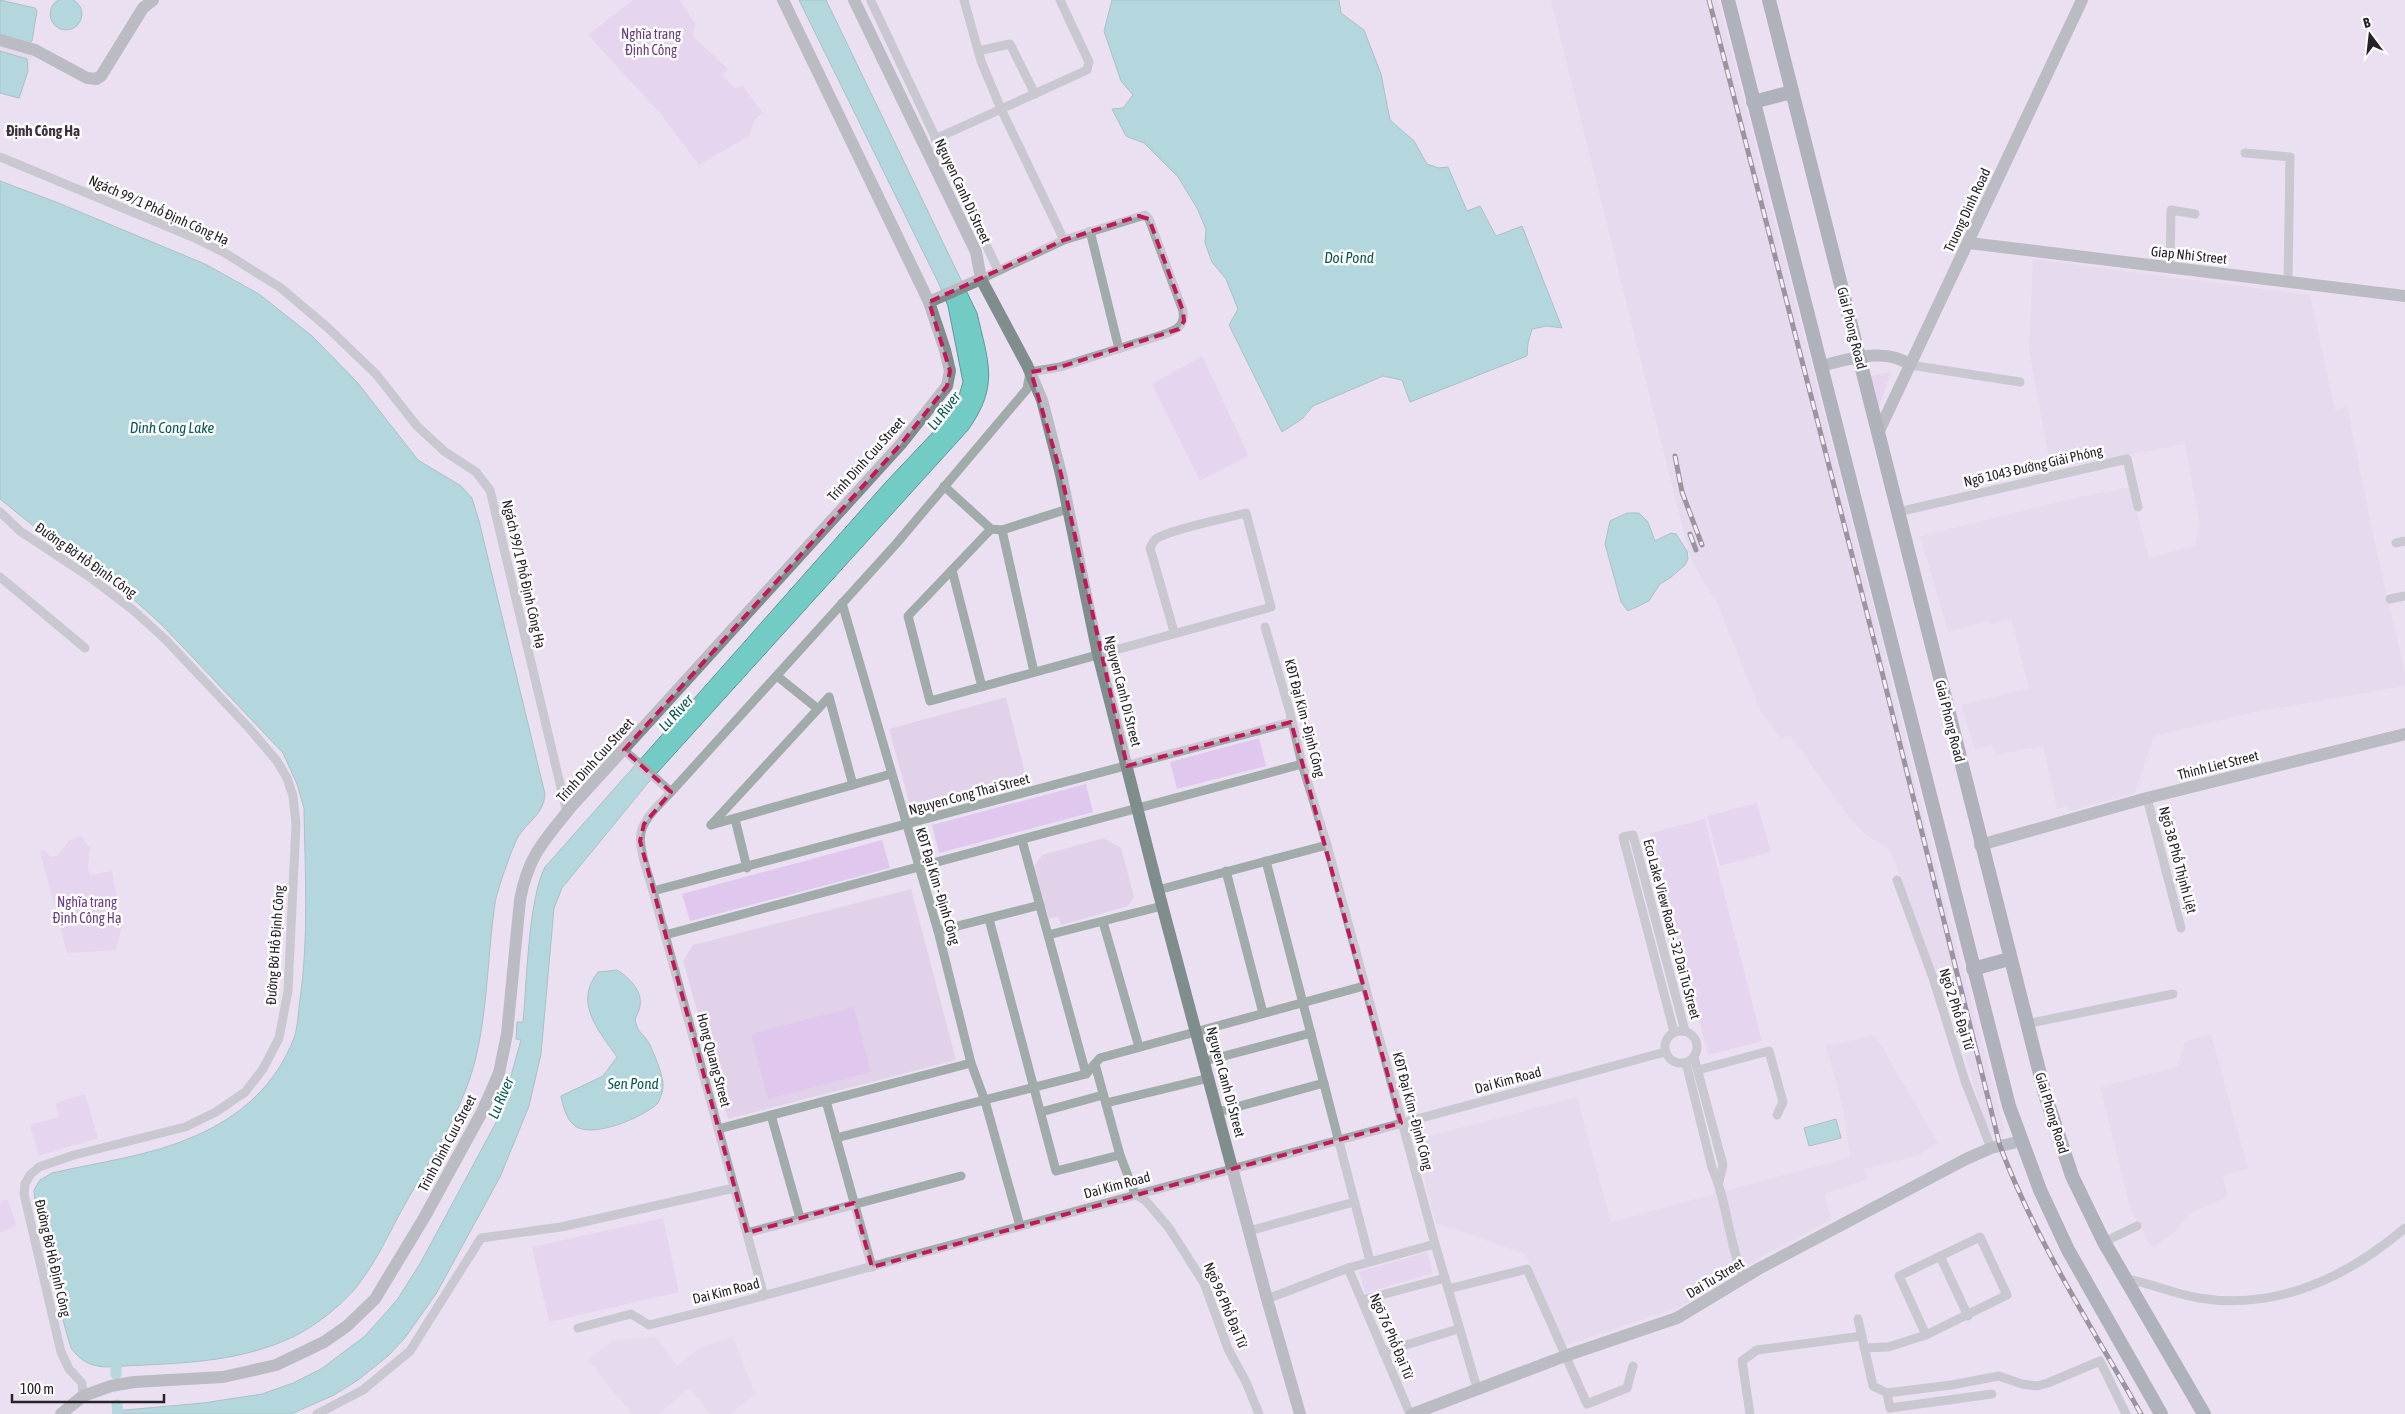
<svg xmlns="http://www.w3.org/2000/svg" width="2405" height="1414" viewBox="0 0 2405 1414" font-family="'Asap Condensed',sans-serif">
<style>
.built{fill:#e1d2ea}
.green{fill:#e0c7ed}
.water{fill:#72ccc5;stroke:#5b9996}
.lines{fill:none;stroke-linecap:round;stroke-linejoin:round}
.canal{stroke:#72ccc5;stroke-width:11}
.street{stroke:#a0abaa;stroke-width:9}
.secondary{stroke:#7f8e8d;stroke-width:12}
.primary{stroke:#677a78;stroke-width:14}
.rail-casing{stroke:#3b363d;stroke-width:5}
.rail{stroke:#fff;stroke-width:3;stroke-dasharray:9;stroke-linecap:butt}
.marked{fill:none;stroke:#c2185b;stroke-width:4;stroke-dasharray:10 6;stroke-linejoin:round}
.labels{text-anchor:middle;stroke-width:5;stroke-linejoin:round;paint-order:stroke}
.park-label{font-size:14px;fill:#693c80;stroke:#fff}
.street-label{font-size:14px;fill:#262228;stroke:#fff}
.neighbourhood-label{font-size:15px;font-weight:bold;fill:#3c3341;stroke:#fff}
.water-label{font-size:15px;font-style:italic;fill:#065854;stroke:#fff}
</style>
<rect width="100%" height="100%" fill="#ebe0f1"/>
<g class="built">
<path d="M1551,0H1718L1884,649L1924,817L2005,1131L1990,1138L1957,1029L1889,848L1867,836L1847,815L1790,735L1781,739L1761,712L1716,601L1701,578L1689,554Z"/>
<path d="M0,43L33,53L21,100L0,94Z"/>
<path d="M2033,259L2310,295L2335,410L2347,406L2373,534L2405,673V686L2256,712L2154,736L2135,793L2069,811L2067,806L2057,809L2043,746L1996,755L1992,745L1975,750L1961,705L2029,688L2011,619L1990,625L1988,621L1948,632L1920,536L2069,499L2130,487L2149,558L2195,545L2199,523L2185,444L2051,470L2029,351Z"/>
<path d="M1006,697L1027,781L922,809L909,802L889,729Z"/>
<path d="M1104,838L1121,848L1134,897L1128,906L1061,925L1058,917L1049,919L1034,867L1042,855Z"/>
<path d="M911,889L956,1060L728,1119L683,961L693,945Z"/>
<path d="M2211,1034L2248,1169L2223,1176L2228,1197L2190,1213L2177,1230L2155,1247L2149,1244L2130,1208L2100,1087L2177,1067L2185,1041Z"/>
<path d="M1875,1035L1938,1143L1918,1156L1864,1169L1867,1179L1825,1194L1831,1220L1757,1259L1682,1306L1565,1346L1525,1254L1436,1223L1414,1140L1577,1097L1611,1222L1850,1157L1843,1108L1826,1046Z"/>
<path d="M733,1336L755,1394L730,1414H710L690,1388L658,1414H632L588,1360L612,1341L657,1337L677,1366L701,1347Z"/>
</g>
<g class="green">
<path d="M633,0H680L695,24L693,37L728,69L722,75L735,88L743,86L763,113L755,119L749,136L699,165L660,113L588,35Z"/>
<path d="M1202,356L1249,456L1200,481L1152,384Z"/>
<path d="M1891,372L1879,407L1871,376Z"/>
<path d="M1259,738L1266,766L1177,789L1170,762Z"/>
<path d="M1086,784L1093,812L939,853L932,825Z"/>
<path d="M1757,803L1771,852L1720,866L1707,816Z"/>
<path d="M1705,819L1762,1041L1708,1055L1650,833Z"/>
<path d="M81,836L90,848L88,868L90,875L112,871L122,926L116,950L67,953L40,852L45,850L50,857L57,856L70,840Z"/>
<path d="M882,840L890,868L690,921L682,894Z"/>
<path d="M854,1007L871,1072L768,1099L751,1034Z"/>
<path d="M85,1094L98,1138L39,1156L30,1125L59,1117L55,1103Z"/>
<path d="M7,1199L17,1225L0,1233V1202Z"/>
<path d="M663,1218L679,1292L549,1322L532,1247Z"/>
<path d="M1427,1252L1433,1273L1365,1293L1359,1272Z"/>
</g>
<g class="water">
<circle cx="66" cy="14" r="16"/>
<path d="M0,0L35,8L37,11L32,41L29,43L0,35Z"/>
<path d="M799,0H826L977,313C988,362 1000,385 968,430L647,784L562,888L554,908L541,1054L529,1106L500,1177L436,1294L404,1339L388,1356L358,1380L334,1395L291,1414H112L125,1410L203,1403L262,1394L293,1383L321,1369L365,1336L397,1300L421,1262L500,1115L521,1040L516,1039L517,1022H523C527,983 528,900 545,867L885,483L955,409L963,382L948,306L939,284Z"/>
<path d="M1112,0H1339L1341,13L1364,30L1381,74L1390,120L1414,141L1427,164L1439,168L1448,167L1467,211L1480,206L1496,236L1522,226L1562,328L1547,326L1532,329L1528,343L1527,356L1410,402L1402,380L1383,376L1313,406L1302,419L1282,432L1229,325L1238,309L1226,279L1212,262L1205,243L1206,229L1197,208L1178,177L1144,143L1126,136L1112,109L1123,108L1133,95L1121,81L1104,31Z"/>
<path d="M0,51L27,59L28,71L19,98L0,93Z"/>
<path d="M0,181L56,202L205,264L259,294L312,336L357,382L418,460L461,486L472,498L479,521L545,794C544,814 528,821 518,837C512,848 497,891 495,903C488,951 488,1000 478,1048C467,1105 432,1156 404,1206C389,1233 375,1265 354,1290C338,1308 315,1326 293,1337C233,1365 171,1363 106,1367C89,1366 81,1361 71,1348L48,1268L35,1202L34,1190L40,1180L52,1173C99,1162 151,1156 195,1136C241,1116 276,1085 294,1038C298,1027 298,1012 300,1000C309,937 305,872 304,808L297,784L283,753L163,626L109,577L31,524L0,499Z"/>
<path d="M1627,513H1639L1648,522L1655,541L1671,533L1676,534L1687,551L1688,559L1685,565L1670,578L1660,584L1649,601L1628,611L1621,602L1605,544L1610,521Z"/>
<path d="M617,970C630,978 645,993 639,1010C637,1016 634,1018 636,1024C638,1032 645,1036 649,1043C653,1051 664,1077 663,1086C663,1090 660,1101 657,1104C643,1117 593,1139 575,1126C566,1119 563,1106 561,1096L603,1076L617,1057C599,1031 573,1003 598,972Z"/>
<path d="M1836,1119L1841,1138L1809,1146L1804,1128Z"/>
</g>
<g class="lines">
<g class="canal">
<path d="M116,1367V1374"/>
<path d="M117,1405L118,1414"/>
</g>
<g class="street">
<path d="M964,0L981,61L1001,109L1064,240"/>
<path d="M871,1L998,270"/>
<path d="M978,51L1010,44L1035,94"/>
<path d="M935,139L1087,70L1089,62L1060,0"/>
<path d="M2245,153L2290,157L2288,281"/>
<path d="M0,157L195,238L225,253L281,288L328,328L376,374L417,426L444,451L476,472L490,490L567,813"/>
<path d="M1090,231L1119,349"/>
<path d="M2170,268L2171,210L2195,214"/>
<path d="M1910,365L2020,382"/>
<path d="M944,486L991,529L1002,530L1068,509"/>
<path d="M0,512L20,531L91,578L133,610L165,639L248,727L277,761L287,778L293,796L296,824L288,991L279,1038L263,1069L245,1092L216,1112L185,1127L74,1155L39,1167L30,1175L25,1184L24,1194L61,1352L69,1369L82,1383L83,1396"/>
<path d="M1898,512L2127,459L2138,507"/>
<path d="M991,529L908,616L930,701L1271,607L1246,513C1223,519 1176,528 1157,538C1153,541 1152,544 1150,548L1174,632"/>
<path d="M1002,530L1034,672"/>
<path d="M2396,543L2405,541"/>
<path d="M952,570L982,687"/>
<path d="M0,577L85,648"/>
<path d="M2390,599L2405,596"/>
<path d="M842,603L938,931L971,1063L985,1101L1020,1226"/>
<path d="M1265,627L1289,709L1302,764L1327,845L1435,1244L1477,1388"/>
<path d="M777,676L818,709"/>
<path d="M829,697L853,785"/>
<path d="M624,750L671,792"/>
<path d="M2147,798L2181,928"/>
<path d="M735,819L747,868"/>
<path d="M711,825L891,774"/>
<path d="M711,825L829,697"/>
<path d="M1022,840L1086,1074"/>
<path d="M1266,861L1370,1261"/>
<path d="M1226,871L1263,1013"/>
<path d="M1897,880L1933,978L1965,1081L1991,1148"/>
<path d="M1158,890L1327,845"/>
<path d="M653,891L1291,722"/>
<path d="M989,919L1056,1171L1120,1155"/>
<path d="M1103,922L1139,1047"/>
<path d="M938,931L1040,905"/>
<path d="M665,935L1302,764"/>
<path d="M1048,935L1162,906"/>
<path d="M2026,1024L2173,994"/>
<circle cx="1681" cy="1047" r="16"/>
<path d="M1674,1032L1623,837L1633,835L1685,1031"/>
<path d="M1694,1057L1723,1165L1719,1182"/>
<path d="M1205,1061L1311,1033"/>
<path d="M1686,1063L1712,1168C1728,1203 1728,1243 1744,1278"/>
<path d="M1095,1064L1120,1155L1135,1194L1146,1201L1169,1228L1204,1283L1228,1349L1246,1382L1259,1414"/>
<path d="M1698,1070L1769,1051L1783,1102L1777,1115"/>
<path d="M826,1101L872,1267"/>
<path d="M1106,1103L1209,1078"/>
<path d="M1041,1112L1103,1095"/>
<path d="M1218,1112L1324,1083"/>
<path d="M771,1115L800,1218"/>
<path d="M718,1129L971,1063"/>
<path d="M836,1138L1086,1074L1100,1058L1364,986"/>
<path d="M1249,1231L1354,1202"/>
<path d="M747,1233L961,1176"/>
<path d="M2104,1242L2137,1226"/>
<path d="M1940,1256L1968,1316"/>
<path d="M1348,1268L1410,1414"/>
<path d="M2126,1279C2151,1283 2174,1294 2199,1298C2276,1311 2348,1277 2405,1228"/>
<path d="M1448,1289L1527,1269L1587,1404L1627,1388L1633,1366"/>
<path d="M764,1296L653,891C649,876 636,844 642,829C647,815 661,803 671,792L896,544L1027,389L1030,372L1060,367L1162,335C1176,330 1185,327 1183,311L1149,219L1145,215L1064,240L981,279"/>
<path d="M1267,1299L1348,1268L1435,1244"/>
<path d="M1362,1300L1445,1278"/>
<path d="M1858,1319L1873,1386L1887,1393L1951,1385L1999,1376L2022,1384L2037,1386L2048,1383L2100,1361L2126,1414"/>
<path d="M578,1328L631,1314L649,1325L729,1305L1665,1052"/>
<path d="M1864,1348L1888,1347L1926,1335L2007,1295L1980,1237L1899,1276L1926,1335"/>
<path d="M1383,1352L1458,1329"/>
<path d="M1887,1393L1890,1408L1992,1394"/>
<path d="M317,1414L363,1390L410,1351L481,1238L561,1227L734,1188"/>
<path d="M1750,1414L1742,1361L1757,1350L1862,1336"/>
</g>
<g class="secondary">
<path d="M854,0L976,252L981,279L1027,365L1042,400L1061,474L1098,654L1158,890L1267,1299L1300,1414"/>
<path d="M0,40L35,50L87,78L96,79L101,76L143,8L153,0"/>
<path d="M1969,243L2405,296"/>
<path d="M929,302L981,279"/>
<path d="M1820,366C1847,360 1886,346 1910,365"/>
<path d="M1878,433L2082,0"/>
<path d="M1980,845L2147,798L2405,734"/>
<path d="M61,1414L83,1396L111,1386L134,1382L223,1377L276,1365L324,1342L347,1326L375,1299L424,1218L482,1112L499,1073L507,1034L520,900C528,856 544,841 571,807L901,444L947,386L950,371L945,350L929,302L783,0"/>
<path d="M1412,1414L1565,1356L1677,1318L1760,1268L1966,1159L1991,1148L2022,1141"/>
</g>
<g class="primary">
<path d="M1728,0L2009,1106L2040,1190L2068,1250L2161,1414"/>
<path d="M1769,0L2045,1094L2072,1176L2104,1242L2204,1414"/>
<path d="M1753,102L1792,92"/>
<path d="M1973,969L2009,959"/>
</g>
<defs>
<g id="rail">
<path d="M1709,0L1878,656L2000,1146C2036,1241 2091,1326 2141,1414"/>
<path d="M1675,456L1682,492L1702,545"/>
<path d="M1690,534L1696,550"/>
</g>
</defs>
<use href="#rail" class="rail-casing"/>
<use href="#rail" class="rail"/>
</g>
<path d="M0 0H2405V1414H0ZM1139,216L1149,219L1183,311L1184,321L1179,329L1060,367L1031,372L1061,474L1127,766L1291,722L1401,1123L872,1267L854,1203L747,1233L640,841L644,824L671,792L624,750L901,444L947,386L950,371L929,302L1064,240Z" fill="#ebe0f1" fill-opacity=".55" fill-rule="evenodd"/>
<path class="marked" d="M1139,216L1149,219L1183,311L1184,321L1179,329L1060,367L1031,372L1061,474L1127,766L1291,722L1401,1123L872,1267L854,1203L747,1233L640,841L644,824L671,792L624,750L901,444L947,386L950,371L929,302L1064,240Z"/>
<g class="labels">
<g class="park-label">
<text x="651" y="39">Nghĩa trang<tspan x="651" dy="16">Định Công</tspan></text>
<text x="87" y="907">Nghĩa trang<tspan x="87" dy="16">Định Công Hạ</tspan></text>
</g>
<g class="street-label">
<text transform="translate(963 191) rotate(65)" y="5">Nguyen Canh Di Street</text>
<text transform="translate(159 210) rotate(24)" y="5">Ngách 99/1 Phố Định Công Hạ</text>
<text transform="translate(1967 210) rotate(-65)" y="5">Truong Dinh Road</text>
<text transform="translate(2189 255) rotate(6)" y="5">Giap Nhi Street</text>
<text transform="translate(1852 328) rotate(76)" y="5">Giai Phong Road</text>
<text transform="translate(866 459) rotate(-48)" y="5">Trinh Dinh Cuu Street</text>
<text transform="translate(2033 466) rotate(-13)" y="5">Ngõ 1043 Đường Giải Phóng</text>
<text transform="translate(86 560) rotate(35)" y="5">Đường Bờ Hồ Định Công</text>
<text transform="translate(524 574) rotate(77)" y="5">Ngách 99/1 Phố Định Công Hạ</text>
<text transform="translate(1123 691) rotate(76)" y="5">Nguyen Canh Di Street</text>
<text transform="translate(1305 718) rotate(75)" y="5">KĐT Đại Kim - Định Công</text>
<text transform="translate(1950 721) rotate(76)" y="5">Giai Phong Road</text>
<text transform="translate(595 760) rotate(-48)" y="5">Trinh Dinh Cuu Street</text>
<text transform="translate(2218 765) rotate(-14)" y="5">Thinh Liet Street</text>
<text transform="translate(969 794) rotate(-15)" y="5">Nguyen Cong Thai Street</text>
<text transform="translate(2178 860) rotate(75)" y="5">Ngõ 38 Phố Thįnh Liệt</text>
<text transform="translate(938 886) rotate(73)" y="5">KĐT Đại Kim - Định Công</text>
<text transform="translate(1672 929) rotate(75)" y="5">Eco Lake View Road - 32 Dai Tu Street</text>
<text transform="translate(275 945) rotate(-86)" y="5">Đường Bờ Hồ Định Công</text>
<text transform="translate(1957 1009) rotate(72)" y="5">Ngõ 2 Phố Đại Từ</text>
<text transform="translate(714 1060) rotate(75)" y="5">Hong Quang Street</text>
<text transform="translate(1508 1080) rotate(-15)" y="5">Dai Kim Road</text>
<text transform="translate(1226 1082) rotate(75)" y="5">Nguyen Canh Di Street</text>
<text transform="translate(1413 1111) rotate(75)" y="5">KĐT Đại Kim - Định Công</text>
<text transform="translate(2052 1113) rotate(73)" y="5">Giai Phong Road</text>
<text transform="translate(447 1143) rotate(-62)" y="5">Trinh Dinh Cuu Street</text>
<text transform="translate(1117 1185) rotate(-15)" y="5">Dai Kim Road</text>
<text transform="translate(53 1258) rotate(77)" y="5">Đường Bờ Hồ Định Công</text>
<text transform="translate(1715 1278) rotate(-31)" y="5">Dai Tu Street</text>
<text transform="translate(726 1291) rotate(-14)" y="5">Dai Kim Road</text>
<text transform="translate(1226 1305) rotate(67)" y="5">Ngõ 96 Phố Đại Từ</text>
<text transform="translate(1392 1336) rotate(67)" y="5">Ngõ 76 Phố Đại Từ</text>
</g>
<g class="neighbourhood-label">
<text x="43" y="136">Định Công Hạ</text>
</g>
<g class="water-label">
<text x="1349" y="263">Doi Pond</text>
<text transform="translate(944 411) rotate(-52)" y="5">Lu River</text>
<text x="172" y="433">Dinh Cong Lake</text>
<text transform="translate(676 713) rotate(-48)" y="5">Lu River</text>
<text x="633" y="1089">Sen Pond</text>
<text transform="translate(501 1098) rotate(-67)" y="5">Lu River</text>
</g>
</g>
<g transform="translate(2370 35) rotate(345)" stroke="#ffffff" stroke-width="4" paint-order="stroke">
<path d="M0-4L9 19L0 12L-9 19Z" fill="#262228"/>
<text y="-8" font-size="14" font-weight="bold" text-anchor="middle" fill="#262228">B</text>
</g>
<path d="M12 1394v8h152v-8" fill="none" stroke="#262228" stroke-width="2.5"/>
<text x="20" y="1394" font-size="15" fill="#262228" stroke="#ffffff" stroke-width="4" paint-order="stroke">100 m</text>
</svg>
